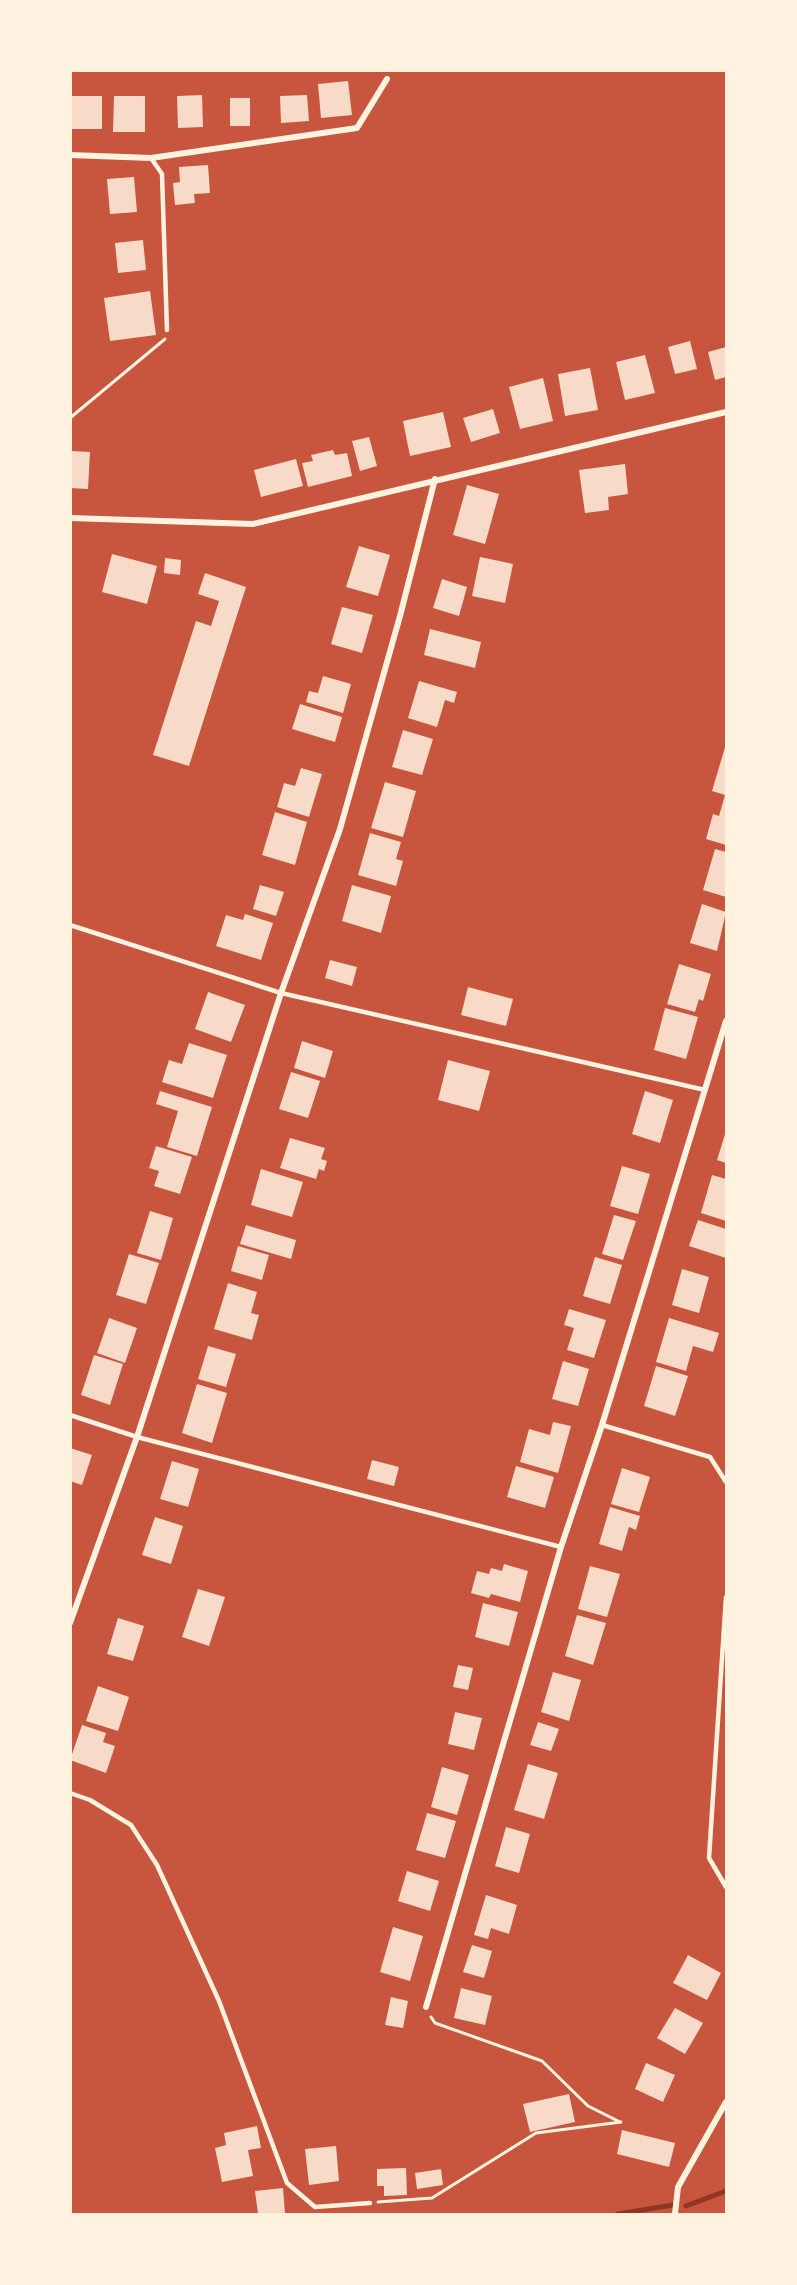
<svg xmlns="http://www.w3.org/2000/svg" width="797" height="2285" viewBox="0 0 797 2285" font-family="Raleway,sans-serif">
<style>
.lines{fill:none;stroke-linecap:round;stroke-linejoin:round}
.stream{stroke:#8f3625;stroke-width:5}
.building{fill:#f7dbc8}
.path{stroke:#fff3e0;stroke-width:3}
.service{stroke:#fff3e0;stroke-width:4.5}
.minor{stroke:#fff3e0;stroke-width:6}
</style>
<rect width="100%" height="100%" fill="#c8553d"/>
<g class="lines">
<g class="stream">
<path d="M686,2206L726,2191"/>
<path d="M618,2214L673,2205"/>
</g>
</g>
<g class="building">
<path d="M348,81L352,115L321,118L318,84Z"/>
<path d="M202,95L203,127L178,128L177,96Z"/>
<path d="M307,95L309,121L281,123L280,96Z"/>
<rect x="70" y="96" width="32" height="33"/>
<path d="M114,96H145V132H113Z"/>
<rect x="230" y="98" width="20" height="28"/>
<path d="M208,165L210,193L194,194L195,203L175,205L173,183L180,182L179,167Z"/>
<path d="M134,177L137,212L110,214L107,179Z"/>
<path d="M143,240L146,270L118,273L115,243Z"/>
<path d="M150,291L156,335L110,341L104,298Z"/>
<path d="M690,341L697,369L675,374L668,347Z"/>
<path d="M726,347V377L715,380L708,352Z"/>
<path d="M645,355L655,393L625,400L616,362Z"/>
<path d="M590,368L598,410L565,416L558,374Z"/>
<path d="M543,378L553,421L520,429L509,387Z"/>
<path d="M493,409L500,433L471,442L463,418Z"/>
<path d="M443,412L451,447L410,456L403,421Z"/>
<path d="M369,437L377,466L360,471L352,441Z"/>
<path d="M333,450L335,455L347,453L352,476L308,487L302,463L313,461L311,455Z"/>
<path d="M70,451L90,452L88,489L70,488Z"/>
<path d="M296,459L303,486L261,497L254,470Z"/>
<path d="M625,464L628,494L608,497L609,510L585,513L579,470Z"/>
<path d="M467,485L499,494L485,544L453,535Z"/>
<path d="M359,546L390,555L378,596L346,587Z"/>
<path d="M112,554L157,566L147,604L102,592Z"/>
<path d="M480,557L513,564L505,603L472,596Z"/>
<path d="M165,558L181,560L180,575L164,573Z"/>
<path d="M205,573L246,587L189,766L153,755L196,621L211,626L219,601L198,594Z"/>
<path d="M442,579L467,587L459,616L433,608Z"/>
<path d="M342,607L373,615L362,653L331,644Z"/>
<path d="M430,629L481,642L475,668L424,655Z"/>
<path d="M323,676L351,684L343,713L306,702L309,691L318,693Z"/>
<path d="M419,681L457,692L454,703L445,700L437,727L408,718Z"/>
<path d="M300,704L342,717L335,742L292,729Z"/>
<path d="M403,730L433,739L422,775L392,767Z"/>
<path d="M726,744V845L706,839L713,814L719,816L725,795L712,791Z"/>
<path d="M301,768L322,774L309,817L277,807L284,783L295,786Z"/>
<path d="M385,782L416,791L403,837L371,828Z"/>
<path d="M275,812L307,822L295,865L262,855Z"/>
<path d="M370,833L401,842L396,859L403,861L396,886L358,875Z"/>
<path d="M715,849L726,852V897L703,890Z"/>
<path d="M260,885L284,892L276,916L253,909Z"/>
<path d="M352,885L391,896L381,933L342,921Z"/>
<path d="M702,904L726,912L717,951L690,943Z"/>
<path d="M245,914L273,923L261,960L216,946L226,915L243,920Z"/>
<path d="M330,960L357,967L352,986L325,978Z"/>
<path d="M679,964L711,974L703,1001L699,999L695,1012L667,1004Z"/>
<path d="M468,987L513,999L506,1026L461,1015Z"/>
<path d="M208,992L245,1005L231,1042L195,1029Z"/>
<path d="M665,1008L698,1017L686,1059L654,1050Z"/>
<path d="M302,1041L333,1051L325,1078L294,1068Z"/>
<path d="M189,1043L227,1055L213,1098L162,1082L169,1060L182,1064Z"/>
<path d="M448,1060L490,1071L479,1111L438,1100Z"/>
<path d="M291,1072L320,1081L308,1118L279,1109Z"/>
<path d="M160,1091L212,1107L197,1156L167,1147L178,1111L156,1104Z"/>
<path d="M645,1091L673,1100L660,1143L632,1134Z"/>
<path d="M726,1131V1163L717,1160Z"/>
<path d="M290,1138L325,1148L321,1159L327,1161L324,1171L319,1169L316,1179L280,1168Z"/>
<path d="M156,1146L192,1157L180,1194L154,1186L159,1171L149,1168Z"/>
<path d="M622,1166L650,1174L638,1214L610,1206Z"/>
<path d="M261,1169L303,1182L292,1217L251,1205Z"/>
<path d="M712,1175L726,1179V1221L701,1213Z"/>
<path d="M150,1211L173,1218L161,1260L137,1253Z"/>
<path d="M614,1215L636,1221L623,1260L602,1254Z"/>
<path d="M698,1220L726,1229V1258L689,1246Z"/>
<path d="M246,1225L296,1240L291,1259L240,1244Z"/>
<path d="M238,1246L269,1255L262,1280L231,1271Z"/>
<path d="M129,1254L159,1263L146,1304L116,1295Z"/>
<path d="M595,1257L622,1265L610,1304L583,1296Z"/>
<path d="M682,1269L709,1277L699,1313L672,1305Z"/>
<path d="M228,1283L257,1292L251,1313L259,1315L252,1340L214,1329Z"/>
<path d="M569,1309L606,1320L594,1358L567,1350L574,1328L564,1325Z"/>
<path d="M109,1318L137,1328L125,1363L97,1353Z"/>
<path d="M669,1318L719,1333L713,1352L693,1346L686,1371L656,1362Z"/>
<path d="M208,1346L236,1354L226,1387L198,1379Z"/>
<path d="M94,1355L123,1364L110,1405L81,1395Z"/>
<path d="M563,1361L589,1369L578,1406L552,1399Z"/>
<path d="M656,1366L688,1376L675,1416L644,1406Z"/>
<path d="M197,1384L227,1393L212,1443L182,1433Z"/>
<path d="M553,1422L571,1426L558,1473L520,1462L529,1429L550,1435Z"/>
<path d="M70,1448L92,1455L82,1485L70,1481Z"/>
<path d="M372,1460L399,1467L394,1486L367,1479Z"/>
<path d="M172,1461L199,1469L188,1507L160,1499Z"/>
<path d="M516,1466L554,1477L545,1508L507,1497Z"/>
<path d="M622,1468L650,1477L639,1512L611,1504Z"/>
<path d="M610,1507L640,1516L636,1530L629,1527L622,1551L599,1544Z"/>
<path d="M155,1517L183,1526L171,1564L142,1555Z"/>
<path d="M504,1564L528,1571L520,1602L491,1594L489,1598L471,1593L477,1571L489,1574L491,1568L502,1571Z"/>
<path d="M590,1566L620,1574L607,1617L578,1609Z"/>
<path d="M198,1589L225,1597L209,1646L182,1637Z"/>
<path d="M483,1603L518,1612L509,1646L475,1637Z"/>
<path d="M577,1615L606,1623L593,1665L565,1656Z"/>
<path d="M118,1618L144,1626L133,1661L107,1654Z"/>
<path d="M458,1665L473,1668L468,1690L453,1687Z"/>
<path d="M553,1672L581,1680L569,1721L541,1712Z"/>
<path d="M98,1686L129,1697L118,1731L86,1721Z"/>
<path d="M455,1712L482,1718L474,1750L448,1744Z"/>
<path d="M538,1722L559,1729L551,1751L530,1745Z"/>
<path d="M82,1725L106,1733L103,1742L115,1746L106,1773L70,1760Z"/>
<path d="M528,1764L558,1773L544,1819L514,1810Z"/>
<path d="M442,1767L469,1775L457,1815L431,1807Z"/>
<path d="M427,1813L456,1821L445,1858L416,1850Z"/>
<path d="M506,1827L530,1834L519,1873L495,1866Z"/>
<path d="M407,1871L439,1881L430,1911L398,1901Z"/>
<path d="M486,1895L517,1905L509,1934L491,1928L488,1939L474,1935Z"/>
<path d="M393,1927L423,1936L410,1981L380,1972Z"/>
<path d="M472,1945L492,1951L484,1978L463,1972Z"/>
<path d="M688,1955L721,1973L707,2000L673,1983Z"/>
<path d="M461,1988L492,1996L485,2025L454,2018Z"/>
<path d="M391,1997L408,2001L403,2028L385,2025Z"/>
<path d="M675,2008L703,2023L685,2054L657,2038Z"/>
<path d="M646,2063L675,2075L663,2102L635,2089Z"/>
<path d="M569,2094L575,2122L530,2132L523,2104Z"/>
<path d="M257,2126L261,2148L248,2150L253,2176L222,2182L215,2148L226,2145L224,2133Z"/>
<path d="M622,2130L675,2143L669,2167L617,2154Z"/>
<path d="M336,2146L339,2181L309,2185L305,2149Z"/>
<path d="M406,2168L407,2195L384,2196V2186H377V2169Z"/>
<path d="M441,2169L443,2185L417,2189L415,2173Z"/>
<path d="M283,2188L285,2214H258L255,2191Z"/>
</g>
<g class="lines">
<g class="path">
<path d="M70,418L165,339"/>
<path d="M431,2017L435,2023L542,2061L588,2106L620,2122"/>
<path d="M378,2202L432,2198L536,2133L621,2122"/>
</g>
<g class="service">
<path d="M151,158L162,174L167,330"/>
<path d="M70,925L281,993L705,1090"/>
<path d="M70,1415L137,1437L561,1547"/>
<path d="M602,1425L710,1457L726,1482"/>
<path d="M726,1597L709,1858L726,1887"/>
<path d="M70,1793L90,1800L131,1825L157,1865L219,2001L287,2183L315,2207L370,2203"/>
</g>
<g class="minor">
<path d="M70,155L151,158L357,128L387,79"/>
<path d="M70,518L253,524L726,412"/>
<path d="M70,1623L137,1437L281,993L340,829L400,616L435,479"/>
<path d="M426,2007L561,1547L602,1425L726,1021"/>
<path d="M675,2214L678,2187L726,2102"/>
</g>
</g>
<rect width="797" height="2285" fill="none" stroke="#fff3e0" stroke-width="144"/>
</svg>
